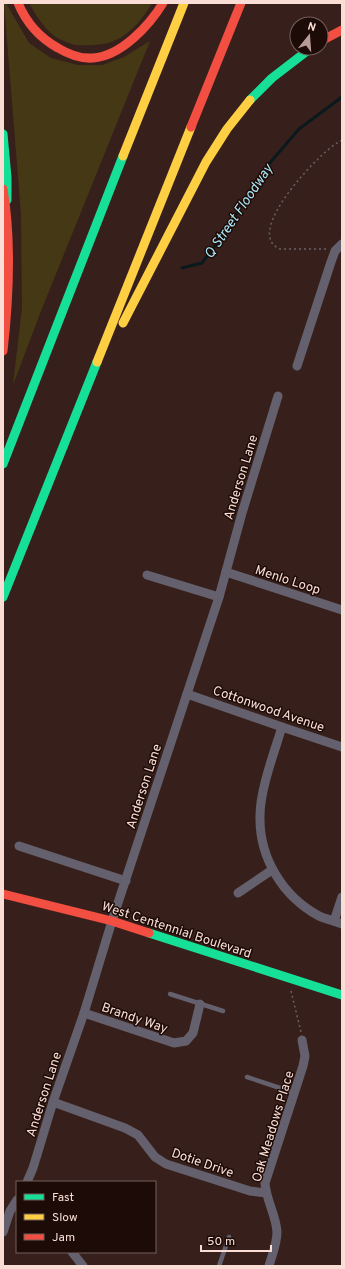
<svg xmlns="http://www.w3.org/2000/svg" width="345" height="1269" viewBox="0 0 345 1269" font-family="Overpass,sans-serif">
<style>
.green{fill:#453815}
.lines{fill:none;stroke-linecap:round;stroke-linejoin:round}
.stream{stroke:#0a191d;stroke-width:3}
.path{stroke:#696167;stroke-width:1.5;stroke-dasharray:2 3;stroke-linecap:butt}
.lane{stroke:#64606d;stroke-width:4.5}
.street{stroke:#64606d;stroke-width:9}
.fast{stroke:#16e098;stroke-width:9}
.slow{stroke:#ffcf43;stroke-width:9}
.jam{stroke:#f24e42;stroke-width:9}
.labels{text-anchor:middle;stroke-width:3;stroke-linejoin:round;paint-order:stroke}
.street-label{font-size:13px;fill:#faded6;stroke:#1d0b07}
.water-label{font-size:14px;font-style:italic;fill:#a8e7f7;stroke:#1d0b07}
</style>
<rect width="100%" height="100%" fill="#37201b"/>
<g class="green">
<path d="M4,3H6L29,43L51,58L78,65H102L124,57L150,41L41,311L13,385L22,308L21,214Z"/>
<path d="M29,3H152C144,17 131,33 116,40C107,45 86,46 76,45C70,44 61,40 56,37C45,30 35,14 29,3Z"/>
</g>
<g class="lines">
<path class="stream" d="M182,268L202,263L224,234L262,172L299,129L342,97"/>
<g class="path">
<path d="M326,249H280C246,235 304,172 318,159C325,152 333,145 342,140"/>
<path d="M291,991L301,1032"/>
</g>
<g class="lane">
<path d="M170,994L223,1011"/>
<path d="M247,1077L295,1093"/>
<path d="M219,1266L229,1237"/>
</g>
<g class="street">
<path d="M297,366L331,262L335,251L342,244"/>
<path d="M226,572L342,610"/>
<path d="M147,575L219,597"/>
<path d="M187,694L282,727L342,747"/>
<path d="M282,727C274,753 260,790 260,816C259,857 282,896 319,916C326,919 334,921 342,924"/>
<path d="M19,846L126,881"/>
<path d="M238,893L272,870"/>
<path d="M334,921L342,897"/>
<path d="M84,1013L174,1043L186,1041L193,1033L200,1004"/>
<path d="M53,1102L125,1128L138,1135L155,1157L166,1164L250,1191L266,1193"/>
<path d="M27,1182L33,1168L53,1102L84,1013L112,921L219,597L242,513L278,396"/>
<path d="M3,1232L10,1211L17,1200"/>
<path d="M72,1252L83,1266"/>
<path d="M269,1266C272,1255 277,1244 277,1232C276,1215 266,1200 265,1183L303,1066L305,1056L302,1040"/>
</g>
<g class="fast">
<path d="M250,100L272,78L311,48"/>
<path d="M3,134L7,178V200"/>
<path d="M3,464L123,156"/>
<path d="M3,597L97,362"/>
<path d="M149,933L342,995"/>
</g>
<g class="slow">
<path d="M123,156L184,3"/>
<path d="M123,323L206,162L227,129L250,100"/>
<path d="M97,362L191,127"/>
</g>
<g class="jam">
<path d="M18,3C26,22 40,38 58,48C68,54 80,59 93,58C121,56 149,26 163,3"/>
<path d="M321,41L342,30"/>
<path d="M191,127L241,3"/>
<path d="M3,189C12,242 9,298 3,351"/>
<path d="M3,894L112,921L149,933"/>
</g>
</g>
<g class="labels">
<g class="street-label">
<text transform="translate(240 477) rotate(-73)" y="5">Anderson Lane</text>
<text transform="translate(288 579) rotate(18)" y="5">Menlo Loop</text>
<text transform="translate(269 708) rotate(19)" y="5">Cottonwood Avenue</text>
<text transform="translate(143 786) rotate(-72)" y="5">Anderson Lane</text>
<text transform="translate(177 929) rotate(18)" y="5">West Centennial Boulevard</text>
<text transform="translate(135 1017) rotate(19)" y="5">Brandy Way</text>
<text transform="translate(43 1094) rotate(-72)" y="5">Anderson Lane</text>
<text transform="translate(272 1126) rotate(-73)" y="5">Oak Meadows Place</text>
<text transform="translate(203 1162) rotate(19)" y="5">Dotie Drive</text>
</g>
<g class="water-label">
<text transform="translate(238 211) rotate(-56)" y="5">Q Street Floodway</text>
</g>
</g>
<rect width="345" height="1269" fill="none" stroke="#faded6" stroke-width="8"/>
<rect x="16" y="1181" width="140" height="72" fill="#1d0b07" stroke="#755f5a"/>
<rect x="24" y="1194" width="20" height="6" fill="#16e098" stroke="#755f5a"/>
<text x="52" y="1201" font-size="12" fill="#faded6">Fast</text>
<rect x="24" y="1214" width="20" height="6" fill="#ffcf43" stroke="#755f5a"/>
<text x="52" y="1221" font-size="12" fill="#faded6">Slow</text>
<rect x="24" y="1234" width="20" height="6" fill="#f24e42" stroke="#755f5a"/>
<text x="52" y="1241" font-size="12" fill="#faded6">Jam</text>
<g transform="translate(309 36) rotate(17)"><circle r="19" fill="#1d0b07" stroke="#755f5a"/>
<path d="M0-3L7 15L0 10L-7 15Z" fill="#b69c95"/>
<text y="-6" font-size="11" font-weight="bold" text-anchor="middle" fill="#faded6">N</text>
</g>
<path d="M201 1245v6h70v-6" fill="none" stroke="#faded6" stroke-width="2"/>
<text x="207" y="1245" font-size="12" fill="#faded6" stroke="#1d0b07" stroke-width="3" paint-order="stroke">50 m</text>
</svg>
